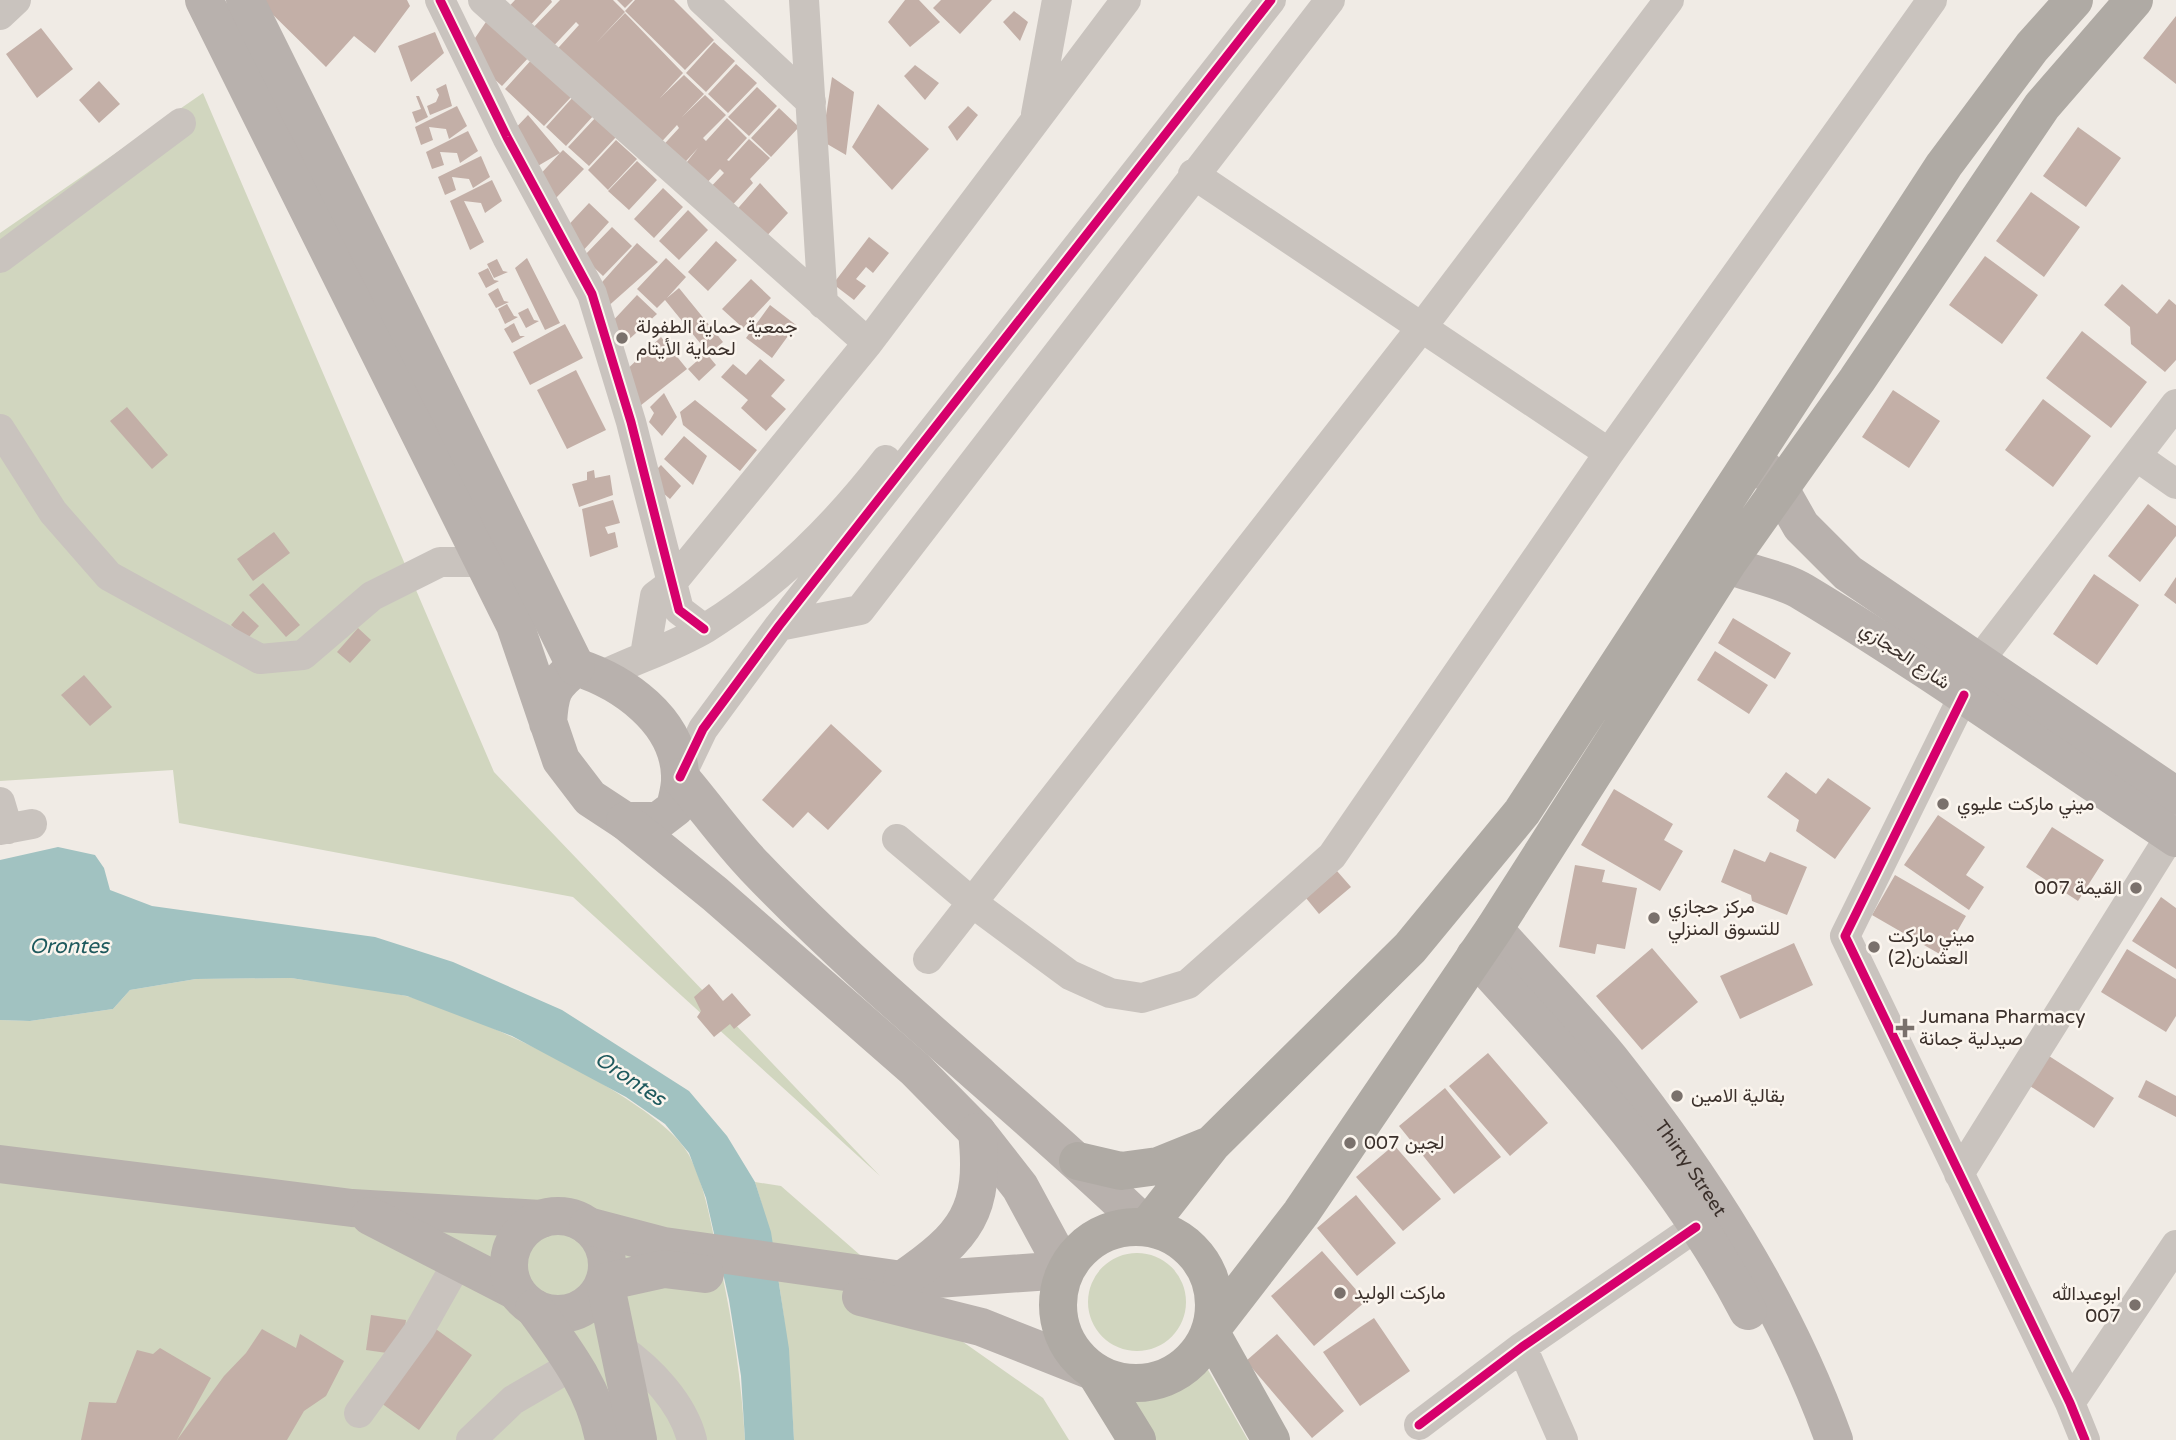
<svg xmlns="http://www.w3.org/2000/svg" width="2176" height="1440" font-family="'Varela Round',Vazirmatn,sans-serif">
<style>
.green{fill:#d1d6bf}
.water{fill:#a1c2c1}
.building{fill:#c3afa7}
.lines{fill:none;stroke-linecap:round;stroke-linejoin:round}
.minor{stroke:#c9c3be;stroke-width:30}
.major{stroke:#b8b1ad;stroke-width:38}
.highway{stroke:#afaaa4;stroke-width:38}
.cycleway-casing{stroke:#fbf5ee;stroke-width:13}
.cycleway{stroke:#d6006c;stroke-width:9}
.poi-dot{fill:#7a716c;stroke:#fbf5ee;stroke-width:2.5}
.labels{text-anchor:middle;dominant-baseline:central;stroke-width:5;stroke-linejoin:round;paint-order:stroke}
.poi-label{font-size:19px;fill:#3b302b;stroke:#fbf5ee;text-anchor:start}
.street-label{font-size:19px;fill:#3b302b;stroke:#fbf5ee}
.water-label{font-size:21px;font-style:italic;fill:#1f5a5e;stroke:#fbf5ee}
</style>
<rect width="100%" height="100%" fill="#f0ebe5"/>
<path class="green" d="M203,93L494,772L880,1176L573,897L179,823L173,770L0,781V233Z
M291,978C329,984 369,987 406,996C468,1011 661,1100 689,1155C704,1183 709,1215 716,1246C731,1311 741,1374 745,1440H0V1020L30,1021L113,1009L130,990L196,979Z
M755,1182L781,1186L946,1330L1043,1398L1069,1440H794C789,1352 782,1266 755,1182Z
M1088 1302a49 49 0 1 1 98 0a49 49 0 1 1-98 0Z
M1203,1361L1248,1440H1155L1123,1388C1155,1386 1178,1383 1203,1361Z"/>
<path class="water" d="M58,847L95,855L104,868L110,890L152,906L375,937L453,962L562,1010L689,1091L727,1136L755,1182L771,1232L789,1349L794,1440H745L741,1376L729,1300L706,1198L689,1153L665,1124L626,1097L512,1036L407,996L291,978L196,979L130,990L113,1009L30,1021L0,1020V860Z"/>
<path class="building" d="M258,0H407L410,6L375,53L354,36L326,67Z
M515,0H551L552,2L524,32L503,13Z
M560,0H613L625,12L596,43L625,13L683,73L660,98L684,75L704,94L682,117L705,95L726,115L703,138L706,141L727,118L747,138L727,160L729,161L749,139L770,158L750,179L753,183L725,213L704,194L724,173L720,169L699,191L679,172L698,148L677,171L657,152L679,128L677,125L655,149L550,57L579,25L576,22L547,53L527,34Z
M617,0H633L625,8Z
M635,0H674L714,40L685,70L625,11Z
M905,0H919L940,22L910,47L888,22Z
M941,0H992L960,34L933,8Z
M1014,11L1028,22L1020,41L1003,22Z
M490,16L531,55L502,86L481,67L473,41Z
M2176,16V84L2143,58Z
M41,28L73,69L37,98L6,54Z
M435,32L444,53L411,82L398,46Z
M714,42L735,61L706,92L686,73Z
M533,58L573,95L544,126L505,89Z
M736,64L757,83L728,113L708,94Z
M915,65L939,83L925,100L904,76Z
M832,77L854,92L846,155L822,141Z
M99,81L120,104L99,123L79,100Z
M446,84L452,106L430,115L427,106L436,102L439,95L436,89Z
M757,87L777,106L749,136L728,117Z
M416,96H419L428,117L416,123L412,112L421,109Z
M574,96L594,115L566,146L546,127Z
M878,104L929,149L892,190L852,147Z
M457,106L467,126L449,139L446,129L429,127L433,140L421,145L415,127Z
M968,106L978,115L957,141L948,127Z
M779,108L799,127L771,157L751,138Z
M528,115L560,153L563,150L584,169L555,199L535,180L560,153L531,170L510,134Z
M597,116L617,136L589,166L568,147Z
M2078,127L2121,158L2086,207L2043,176Z
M468,131L478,151L460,163L457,153L440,152L444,165L432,169L426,152Z
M616,140L637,159L608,190L588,170Z
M481,156L490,177L473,188L469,179L452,177L456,190L445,195L438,177Z
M637,161L657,180L629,210L608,191Z
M492,180L502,201L485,213L481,203L464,201L484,242L470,250L450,201Z
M760,183L788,213L762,241L733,214Z
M663,188L683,207L654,238L634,219Z
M2031,192L2080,227L2044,277L1996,241Z
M589,203L609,222L581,253L560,234Z
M688,210L708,230L679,260L659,241Z
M612,227L632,246L603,276L583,257Z
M869,237L889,253L873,273L866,267L856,279L866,286L854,300L833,284Z
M716,241L737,260L708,291L688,272Z
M637,243L658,262L605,309L595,290Z
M1985,256L2038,295L2002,344L1949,305Z
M527,258L560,323L545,330L515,268Z
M666,258L686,277L667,298L679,288L723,342L709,354L665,300L657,308L637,289Z
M497,259L503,271L508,272L494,278L487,264Z
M488,268L494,280L499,281L486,288L478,273Z
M751,279L771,298L743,328L722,309Z
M2122,284L2157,314L2169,299L2176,305V360L2165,372L2131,344L2130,327L2104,305Z
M498,288L504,301L509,302L496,308L488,294Z
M637,295L657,314L615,352L608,326Z
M507,304L514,316L518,317L505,324L498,309Z
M770,305L796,325L772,358L746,338Z
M528,308L534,320L539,321L526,328L518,313Z
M514,323L520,336H525L512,343L504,329Z
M565,324L583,358L530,385L513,352Z
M2082,331L2147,382L2111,428L2046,378Z
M661,337L687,369L631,413L620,376Z
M706,353L716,365L699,381L688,369Z
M760,359L785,380L771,396L786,409L766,431L741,408L748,400L721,377L733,364L746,375Z
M576,370L606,430L567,449L537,390Z
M1893,390L1940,421L1909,468L1862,437Z
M664,393L677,417L662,436L649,422L654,413L650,407Z
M2043,399L2091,436L2053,487L2005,450Z
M695,400L757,450L740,471L683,425L680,412Z
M127,407L168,455L152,469L110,421Z
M684,436L707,456L693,485L664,459Z
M661,465L681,486L670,499L647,479Z
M594,470L595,478L610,475L613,495L579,507L572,484L587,480V472Z
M613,500L620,523L605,527L608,534L615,532L618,547L590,557L582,509Z
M2148,504L2176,526V536L2140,582L2108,556Z
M274,532L290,553L253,581L237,559Z
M2094,574L2139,605L2097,665L2053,634Z
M2176,577V604L2164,595Z
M263,583L300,625L286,637L249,595Z
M243,611L259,626L247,639L231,625Z
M1733,618L1791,653L1775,679L1718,643Z
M358,628L371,640L350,663L337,652Z
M1715,651L1768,685L1749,714L1697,680Z
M84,675L112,707L90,726L61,695Z
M831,724L882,771L828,830L808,812L793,828L762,800Z
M1786,772L1816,794L1828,778L1871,808L1835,859L1796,831L1799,820L1767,797Z
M1614,789L1673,824L1664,840L1683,851L1660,891L1581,845Z
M1938,815L1985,847L1966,875L1984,887L1969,910L1904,865Z
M2052,827L2104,860L2078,901L2026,867Z
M1734,849L1765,862L1770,852L1807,867L1787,915L1752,901L1751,895L1721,882Z
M1575,865L1605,870L1602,882L1637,888L1625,949L1597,944L1595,954L1559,947Z
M1337,871L1351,887L1319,914L1306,898Z
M1895,875L1966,916L1943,956L1872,915Z
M2161,897L2176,908V969L2132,941Z
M1794,943L1813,985L1740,1019L1720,976Z
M1652,948L1698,1002L1642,1050L1596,996Z
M2127,949L2176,979V1016L2166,1032L2101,992Z
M709,984L723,1001L732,993L751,1015L734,1029L730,1024L714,1037L697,1017L701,1011L694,997Z
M1488,1053L1548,1123L1510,1156L1449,1086Z
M2049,1056L2114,1098L2094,1128L2030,1086Z
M2146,1080L2176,1096V1117L2138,1097Z
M1445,1088L1501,1157L1454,1194L1399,1126Z
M1394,1145L1441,1199L1403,1231L1356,1177Z
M1356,1195L1396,1243L1357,1276L1317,1228Z
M1322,1251L1366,1301L1314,1346L1271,1296Z
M371,1315L406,1320L401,1355L366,1350Z
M1374,1318L1410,1371L1360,1406L1323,1352Z
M433,1327L472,1355L419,1430L381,1403Z
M262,1329L296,1348L300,1334L344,1361L326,1396L304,1411L287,1440H177L224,1376L246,1353Z
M1277,1334L1344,1411L1312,1438L1246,1361Z
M160,1348L211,1378L177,1440H81L89,1402L116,1403L137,1350L153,1354Z"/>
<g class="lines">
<path class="minor" d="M440,0L507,137L592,294L631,422L679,610L704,629
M483,0L868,343
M702,0L811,102
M804,0L823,304
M0,15L16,0
M1036,114L1057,0
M1193,174L1609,453L1932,0
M0,258L181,123
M0,429L53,512L109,576L260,659L303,655L372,596L440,562H484
M2136,456L2176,484
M779,626L860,610L1330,0
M645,655L655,596L671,584L868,343L1126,0
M1978,662L2176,404
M603,675C636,659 674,647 706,628C777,584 835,526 886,460
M1964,695L1845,936L2070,1403L2085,1440
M680,777L703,729L779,626L1271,0
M0,802L8,829
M0,830L32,824
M897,839L974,904L1070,975L1110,993L1142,998L1188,984L1332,856L1609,453
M928,959L1422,327L1669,0
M1959,1174L2171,835
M1522,1347L1563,1440
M620,1348C650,1369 683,1403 692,1440
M2070,1403L2176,1245
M359,1413L420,1329L459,1260
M1419,1425L1522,1347L1696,1227
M471,1440L513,1400L573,1365"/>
<g class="major">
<path d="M204,0L515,625L561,760L590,798L625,821H658L675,808C677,798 681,786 680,775C678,720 623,682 576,667C552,686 550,692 548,723"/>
<path d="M245,0L576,667"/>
<path d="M1761,466L1775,480L1801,526L1848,573L2176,796"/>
<path d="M1702,548C1724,572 1774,574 1803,592C1931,669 2051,756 2176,838"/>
<path d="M680,777C705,806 728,839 755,867C877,995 1020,1104 1147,1227"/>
<path id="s1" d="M1494,929C1533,973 1574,1015 1611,1060C1702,1175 1784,1301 1834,1440"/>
<path d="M1475,956C1575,1066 1679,1178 1748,1311"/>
<path d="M0,1164L352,1208L541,1219"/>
<path d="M370,1216L516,1291"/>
<circle cx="558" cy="1265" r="49"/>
<path d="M588,1226L664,1246L909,1281L1065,1270L1020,1187L977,1132L915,1069L715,894L625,821"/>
<path d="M902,1280C966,1236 986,1211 977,1132"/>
<path d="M861,1297L981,1327L1095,1372"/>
<path d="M534,1308C564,1349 595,1389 604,1440"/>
<path d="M638,1440L605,1282L664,1269L705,1274"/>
</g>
<path class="highway" d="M1078,1161L1121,1171L1158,1166L1210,1145
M1058 1305a78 78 0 1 1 156 0a78 78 0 1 1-156 0Z
M1147,1227L1212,1144L1410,948L1522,812L1944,165L2032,47L2074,0
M1095,1372L1137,1440
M1271,1440L1210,1331L1301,1213L1494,929L1728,562L1857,380L2042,106L2134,0"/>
<defs>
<path id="cycleway" d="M440,0L507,137L592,294L631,422L679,610L704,629
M1964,695L1845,936L2070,1403L2085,1440
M680,777L703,729L779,626L1271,0
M1419,1425L1522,1347L1696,1227"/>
</defs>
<use href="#cycleway" class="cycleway-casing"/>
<use href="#cycleway" class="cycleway"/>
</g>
<g class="poi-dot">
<circle cx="622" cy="338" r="7"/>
<circle cx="1943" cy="804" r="7"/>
<circle cx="2136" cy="888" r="7"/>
<circle cx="1654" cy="918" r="7"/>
<circle cx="1874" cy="947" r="7"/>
<path d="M1901.5 1017.5h7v7h7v7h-7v7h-7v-7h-7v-7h7z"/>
<circle cx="1677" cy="1096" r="7"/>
<circle cx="1350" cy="1143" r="7"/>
<circle cx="1340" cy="1293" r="7"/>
<circle cx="2135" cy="1305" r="7"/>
</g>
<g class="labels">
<g class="poi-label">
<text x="636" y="327">جمعية حماية الطفولة<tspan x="636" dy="22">لحماية الأيتام</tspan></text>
<text x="1957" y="804">ميني ماركت عليوي</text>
<text x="2122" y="888" text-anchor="end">القيمة 007</text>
<text x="1668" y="907">مركز حجازي<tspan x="1668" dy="22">للتسوق المنزلي</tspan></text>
<text x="1888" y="936">ميني ماركت<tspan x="1888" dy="22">العثمان(2)</tspan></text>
<text x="1919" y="1017">Jumana Pharmacy<tspan x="1919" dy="22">صيدلية جمانة</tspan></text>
<text x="1691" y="1096">بقالية الامين</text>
<text x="1364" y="1143">لجين 007</text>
<text x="1354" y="1293">ماركت الوليد</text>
<text x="2121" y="1294" text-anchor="end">ابوعبدالله<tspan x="2121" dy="22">007</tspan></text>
</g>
<g class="street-label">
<text transform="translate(1905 656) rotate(34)">شارع الحجازي</text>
<text stroke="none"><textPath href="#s1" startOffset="310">Thirty Street</textPath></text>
</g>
<g class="water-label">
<text x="69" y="946">Orontes</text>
<text transform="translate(630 1079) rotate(34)">Orontes</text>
</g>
</g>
</svg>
